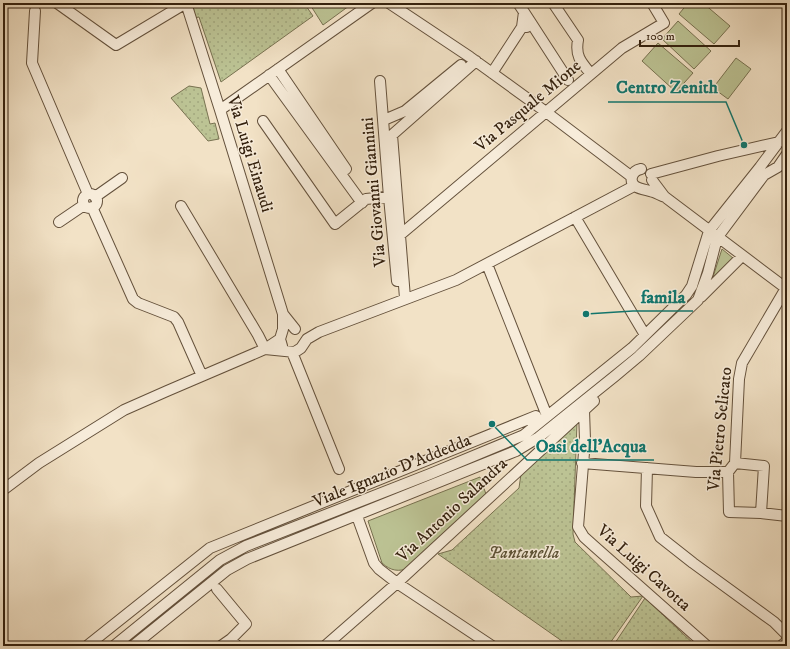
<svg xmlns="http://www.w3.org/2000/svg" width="790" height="649" font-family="'IM FELL DW Pica',serif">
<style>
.green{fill:#bcc394;stroke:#787251}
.park{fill:url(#park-dots);stroke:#787251}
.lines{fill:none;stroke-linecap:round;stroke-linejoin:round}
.minor-casing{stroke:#64513c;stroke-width:12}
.minor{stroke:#f7ecda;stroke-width:10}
.labels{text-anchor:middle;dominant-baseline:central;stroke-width:3;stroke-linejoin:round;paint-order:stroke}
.street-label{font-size:17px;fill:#34210e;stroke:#f7ecda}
.park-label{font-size:17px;font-style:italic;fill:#5d5236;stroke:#f7ecda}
.leader{fill:none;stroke:#0f766e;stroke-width:1.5}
.callout-dot{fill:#0f766e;stroke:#f7ecda;stroke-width:1.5}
.callout-label{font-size:18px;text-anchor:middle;font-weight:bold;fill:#0f766e;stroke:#f7ecda;stroke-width:3;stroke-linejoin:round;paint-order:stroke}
</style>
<defs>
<pattern id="park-dots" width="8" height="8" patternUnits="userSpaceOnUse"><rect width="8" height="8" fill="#bcc394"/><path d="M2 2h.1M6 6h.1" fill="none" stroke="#a2a77e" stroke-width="1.8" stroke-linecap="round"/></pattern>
</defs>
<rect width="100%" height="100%" fill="#f2e2c6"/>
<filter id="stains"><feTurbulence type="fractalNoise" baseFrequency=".005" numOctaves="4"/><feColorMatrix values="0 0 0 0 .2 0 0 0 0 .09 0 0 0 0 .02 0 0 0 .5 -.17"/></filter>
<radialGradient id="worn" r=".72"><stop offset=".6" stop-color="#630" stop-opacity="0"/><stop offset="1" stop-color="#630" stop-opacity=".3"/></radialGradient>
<path class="green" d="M309,3H353L323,25Z
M688,3H703L730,26L714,44L679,14Z
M678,21L711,51L694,69L662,39Z
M658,43L693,73L676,92L642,61Z
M736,58L751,69L728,99L713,88Z
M722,249L733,258L712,280Z
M480,477L487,497L410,568C398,572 391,571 382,563L368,521Z"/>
<path class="park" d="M190,3H304L313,16L221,82L199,17L194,18Z
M189,86L201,88L210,124L215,123L219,139L208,141L171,98Z
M577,422L573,534L575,542L631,597L643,596L608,646H569L438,554L452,550L519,488L521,474Z
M645,598L696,646H613Z"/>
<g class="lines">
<defs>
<path id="minor" d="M57,3L116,45L186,3
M186,3L220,110L283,314L295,329
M389,3L470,57L546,112L632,177
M518,3L524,12
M553,3L578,40C575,56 581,62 591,74
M35,11L32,63L88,194
M522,27L524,12L568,80
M278,69L346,169
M492,73L522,27H527
M269,75L362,203
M380,81L389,197L397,281
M220,110L372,3
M384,120L405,111L461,65
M263,121L335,224L366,199L395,196
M641,169C636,170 633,172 632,177C629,189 645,189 653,192C657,193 661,196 665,197L787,289
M651,174L718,156L779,142
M652,180L664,196
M83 201a7 7 0 1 1 14 0a7 7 0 1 1-14 0Z
M95,197L122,178
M181,206L258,335L265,349
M92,207L133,299L138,303L174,317L178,322L202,376
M575,217L645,335
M59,222L84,205
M400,235L622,48L664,23L652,3
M487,264L547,416
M701,297L742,256
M405,298L392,135L476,61
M282,346L280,339L283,329V314
M265,349L295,352L301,348L307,339L319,332L456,280L634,186
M292,352L339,469
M584,410L585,440L578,527L584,537L594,546L707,646
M582,463L696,472H728
M735,463L764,466L761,513L729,512L728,472L735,463L739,379L742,363L786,288
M647,468L646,506L660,537L693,563L774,622L787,635
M3,490L39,463L124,410L167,391L265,349L280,339
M761,513L787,516
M357,516L374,563L379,569L397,583L492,646
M217,589L246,624L231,639
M87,646L210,548L536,416
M114,646L220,560L246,546L430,474L524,435L632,348L686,295L692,286L709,231L760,167L787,131
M133,646L227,570L247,559L516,451L539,437L615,376L639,356L698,300L708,273L717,238L764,175L778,167L787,154
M221,646L231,639L237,646
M325,646L397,583L594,401
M781,646L787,641"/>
</defs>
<use href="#minor" class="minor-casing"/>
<use href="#minor" class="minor"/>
</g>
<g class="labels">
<g class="street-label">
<text transform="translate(528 106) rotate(-40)">Via Pasquale Mione</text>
<text transform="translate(250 154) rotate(73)">Via Luigi Einaudi</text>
<text transform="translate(374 192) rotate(-95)">Via Giovanni Giannini</text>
<text transform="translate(720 429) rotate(-84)">Via Pietro Selicato</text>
<text transform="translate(392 471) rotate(-22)">Viale Ignazio D'Addedda</text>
<text transform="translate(452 510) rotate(-43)">Via Antonio Salandra</text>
<text transform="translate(644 568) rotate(42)">Via Luigi Cavotta</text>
</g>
<g class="park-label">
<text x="524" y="553">Pantanella</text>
</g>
</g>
<path class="leader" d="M744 145L726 102H608M586 314L633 311H693M492 424L527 460H654"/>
<g class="callout-dot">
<circle cx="744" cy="145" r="4"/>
<circle cx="586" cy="314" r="4"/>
<circle cx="492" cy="424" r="4"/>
</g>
<g class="callout-label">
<text x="667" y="93">Centro Zenith</text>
<text x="663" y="303">famila</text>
<text x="591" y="452">Oasi dell'Acqua</text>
</g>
<rect width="790" height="649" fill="none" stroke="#f2e2c6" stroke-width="16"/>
<rect x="4" y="4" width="782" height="641" fill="none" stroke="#34210e" stroke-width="2"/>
<rect x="8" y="8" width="774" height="633" fill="none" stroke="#34210e"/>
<path d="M640 40v6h99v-6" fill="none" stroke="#34210e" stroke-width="2"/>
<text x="646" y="40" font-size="12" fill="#34210e" stroke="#f7ecda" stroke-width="3" paint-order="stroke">100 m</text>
<rect width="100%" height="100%" filter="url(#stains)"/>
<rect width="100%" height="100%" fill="url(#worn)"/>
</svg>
